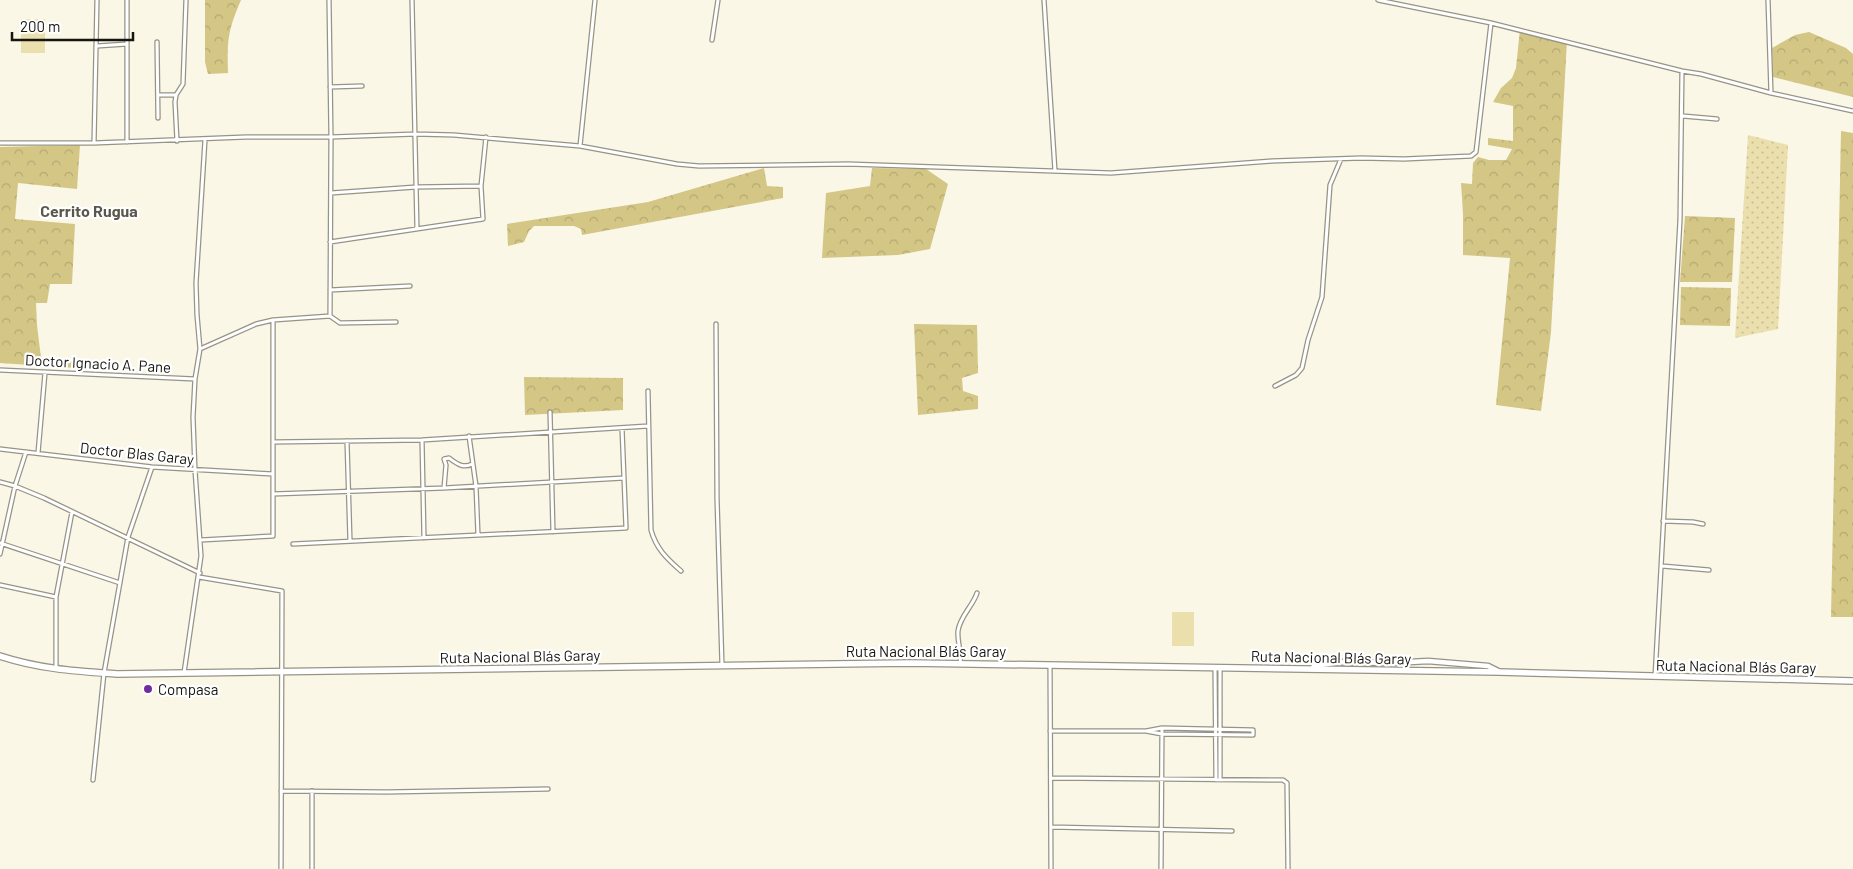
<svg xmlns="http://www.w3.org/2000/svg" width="1853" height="869" font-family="Barlow,sans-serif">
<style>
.grass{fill:url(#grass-dots)}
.forest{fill:url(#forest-crowns)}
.pitch{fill:#ebe0ad}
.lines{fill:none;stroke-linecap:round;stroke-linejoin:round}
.minor-casing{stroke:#979486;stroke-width:5.5}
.tertiary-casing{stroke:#979486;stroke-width:7}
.trunk-casing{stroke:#979486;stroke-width:8}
.minor{stroke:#fff;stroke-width:3}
.tertiary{stroke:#fff;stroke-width:4.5}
.trunk{stroke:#fff;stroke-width:5.5}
.poi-dot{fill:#712ca0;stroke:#fff;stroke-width:2}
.labels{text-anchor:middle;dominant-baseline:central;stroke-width:4.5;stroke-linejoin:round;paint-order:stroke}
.street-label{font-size:15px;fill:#161510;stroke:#fff}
.poi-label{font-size:15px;fill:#161510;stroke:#fff;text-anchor:start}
.neighbourhood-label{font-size:16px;font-weight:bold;fill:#5a584b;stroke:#fff}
</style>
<defs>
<pattern id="grass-dots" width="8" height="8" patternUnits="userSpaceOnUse" patternTransform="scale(1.25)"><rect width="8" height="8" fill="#ebe0ad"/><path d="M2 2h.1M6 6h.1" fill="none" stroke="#c9bf94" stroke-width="1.8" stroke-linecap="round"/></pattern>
<pattern id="forest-crowns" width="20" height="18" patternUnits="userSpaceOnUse" patternTransform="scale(1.25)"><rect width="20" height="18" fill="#d4c685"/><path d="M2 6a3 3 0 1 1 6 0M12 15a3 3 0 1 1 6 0" fill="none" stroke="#b5a972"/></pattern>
</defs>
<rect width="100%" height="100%" fill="#faf7e7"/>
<path class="grass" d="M1748,135L1788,145L1778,329L1735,338Z"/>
<path class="forest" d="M205,0H241C228,30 227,40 228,73L208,74L205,62Z
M1520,29L1567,40L1551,332L1541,411L1496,405L1510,258L1463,255V214L1461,183L1472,184L1473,163L1478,157L1489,160H1506L1512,149L1488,145V138L1513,141V106L1493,102L1501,88L1512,78L1516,68Z
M1809,32L1846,48L1853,54V97L1773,77L1772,48L1795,35Z
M1841,131L1853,133V617H1831Z
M80,145L77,189L18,183L15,219L75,224L72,284H50L47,303H36L37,325L41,358L76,361V368L0,363V147Z
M764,168L767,186L783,187V198L582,235L581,229L574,226H534L529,231L524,242L508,246L507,224L648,202Z
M872,168L926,169L948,184L930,249L898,255L822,258L826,193L870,186Z
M1685,216L1735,218L1732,282H1680Z
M1681,287L1731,288L1730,326L1680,325Z
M914,324L977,325L978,373L962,378L963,391L978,396V409L918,415Z
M524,377L623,378V410L525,415Z"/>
<path class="pitch" d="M21,19H45V53H21Z
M1172,612H1194V646H1172Z"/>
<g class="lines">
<defs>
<path id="minor" d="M412,0L417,229
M1044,0L1055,171
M1378,0L1491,23L1682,71L1701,74L1771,93L1853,111
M1768,0L1771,93
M712,40L718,0
M157,42L158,118
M97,46L127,44
M330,87L362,86
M158,95H176
M1683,116L1717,119
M177,141L175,102L176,95L183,84L186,0
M127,142V0
M0,143H94L246,137H331L416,134L454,135L580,146L677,164L699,166L848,164L1111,173L1272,161L1361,158L1404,159L1471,156L1476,152L1491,23
M94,143L97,0
M580,146L595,0
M331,193L416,187L481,186
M330,242L483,219L481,186L486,137
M330,290L410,286
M330,316L340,323L396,322
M716,324L717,498L722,665
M200,349L256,324L273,320L330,316L331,137L329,0
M0,370L195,379
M1275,386L1296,375L1302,368L1308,340L1322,297L1330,185L1341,159
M648,391L651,530C656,548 666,558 681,571
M550,412L553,532
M469,436L476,486L478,535
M422,440L424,538
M347,441L350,541
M274,442L422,440L648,426
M0,449L152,467L273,474
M38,453L45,373
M0,482L15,486L44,498L200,573
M444,488L446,465L444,459L449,458C456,463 463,469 472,464
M273,494L444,488L624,478
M1663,521L1693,522L1703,524
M201,540L273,536V320
M0,543L120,583
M293,544L626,528L622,428
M0,554L15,486L26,452
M1662,566L1709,570
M199,577L282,591L281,869
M0,585L56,597
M960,663C962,653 957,642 958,631C960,616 973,606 977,593
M1050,665L1051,869
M1215,668L1216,780
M1220,668V780
M56,669V597L72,512
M184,673L201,556L195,470L193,417L195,379L200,349L197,315L196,283L205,140
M1655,677L1680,220L1682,71
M1050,731H1146L1162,734L1253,735V730L1162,728L1146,731
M1051,778L1283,780L1287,783L1288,869
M93,780L104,673L128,537L152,467
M281,791L387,792L548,789
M312,791V869
M1051,827L1232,831
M1161,869L1162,728"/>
<path id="tertiary" d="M1312,669L1314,666L1340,662L1392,663L1428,661L1488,666L1498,671"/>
<path id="trunk" d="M0,656C40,669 75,671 117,674L910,663L1499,672L1853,681"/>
</defs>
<use href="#minor" class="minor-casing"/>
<use href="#tertiary" class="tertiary-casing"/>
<use href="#trunk" class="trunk-casing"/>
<use href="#minor" class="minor"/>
<use href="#tertiary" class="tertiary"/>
<use href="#trunk" class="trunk"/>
</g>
<circle class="poi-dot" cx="148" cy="689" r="5"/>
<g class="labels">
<g class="street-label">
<text transform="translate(98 363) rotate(3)">Doctor Ignacio A. Pane</text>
<text transform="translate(137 453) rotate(6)">Doctor Blas Garay</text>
<text x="926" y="651">Ruta Nacional Blás Garay</text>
<text transform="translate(520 656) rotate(-1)">Ruta Nacional Blás Garay</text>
<text transform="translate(1331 657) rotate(1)">Ruta Nacional Blás Garay</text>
<text transform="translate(1736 666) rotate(1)">Ruta Nacional Blás Garay</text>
</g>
<g class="poi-label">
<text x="158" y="689">Compasa</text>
</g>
<g class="neighbourhood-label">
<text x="89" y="210">Cerrito Rugua</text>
</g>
</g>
<path d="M12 32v8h121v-8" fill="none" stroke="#161510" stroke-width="2.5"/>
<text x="20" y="32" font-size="15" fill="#161510" stroke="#ffffff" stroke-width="4" paint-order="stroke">200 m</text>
</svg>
